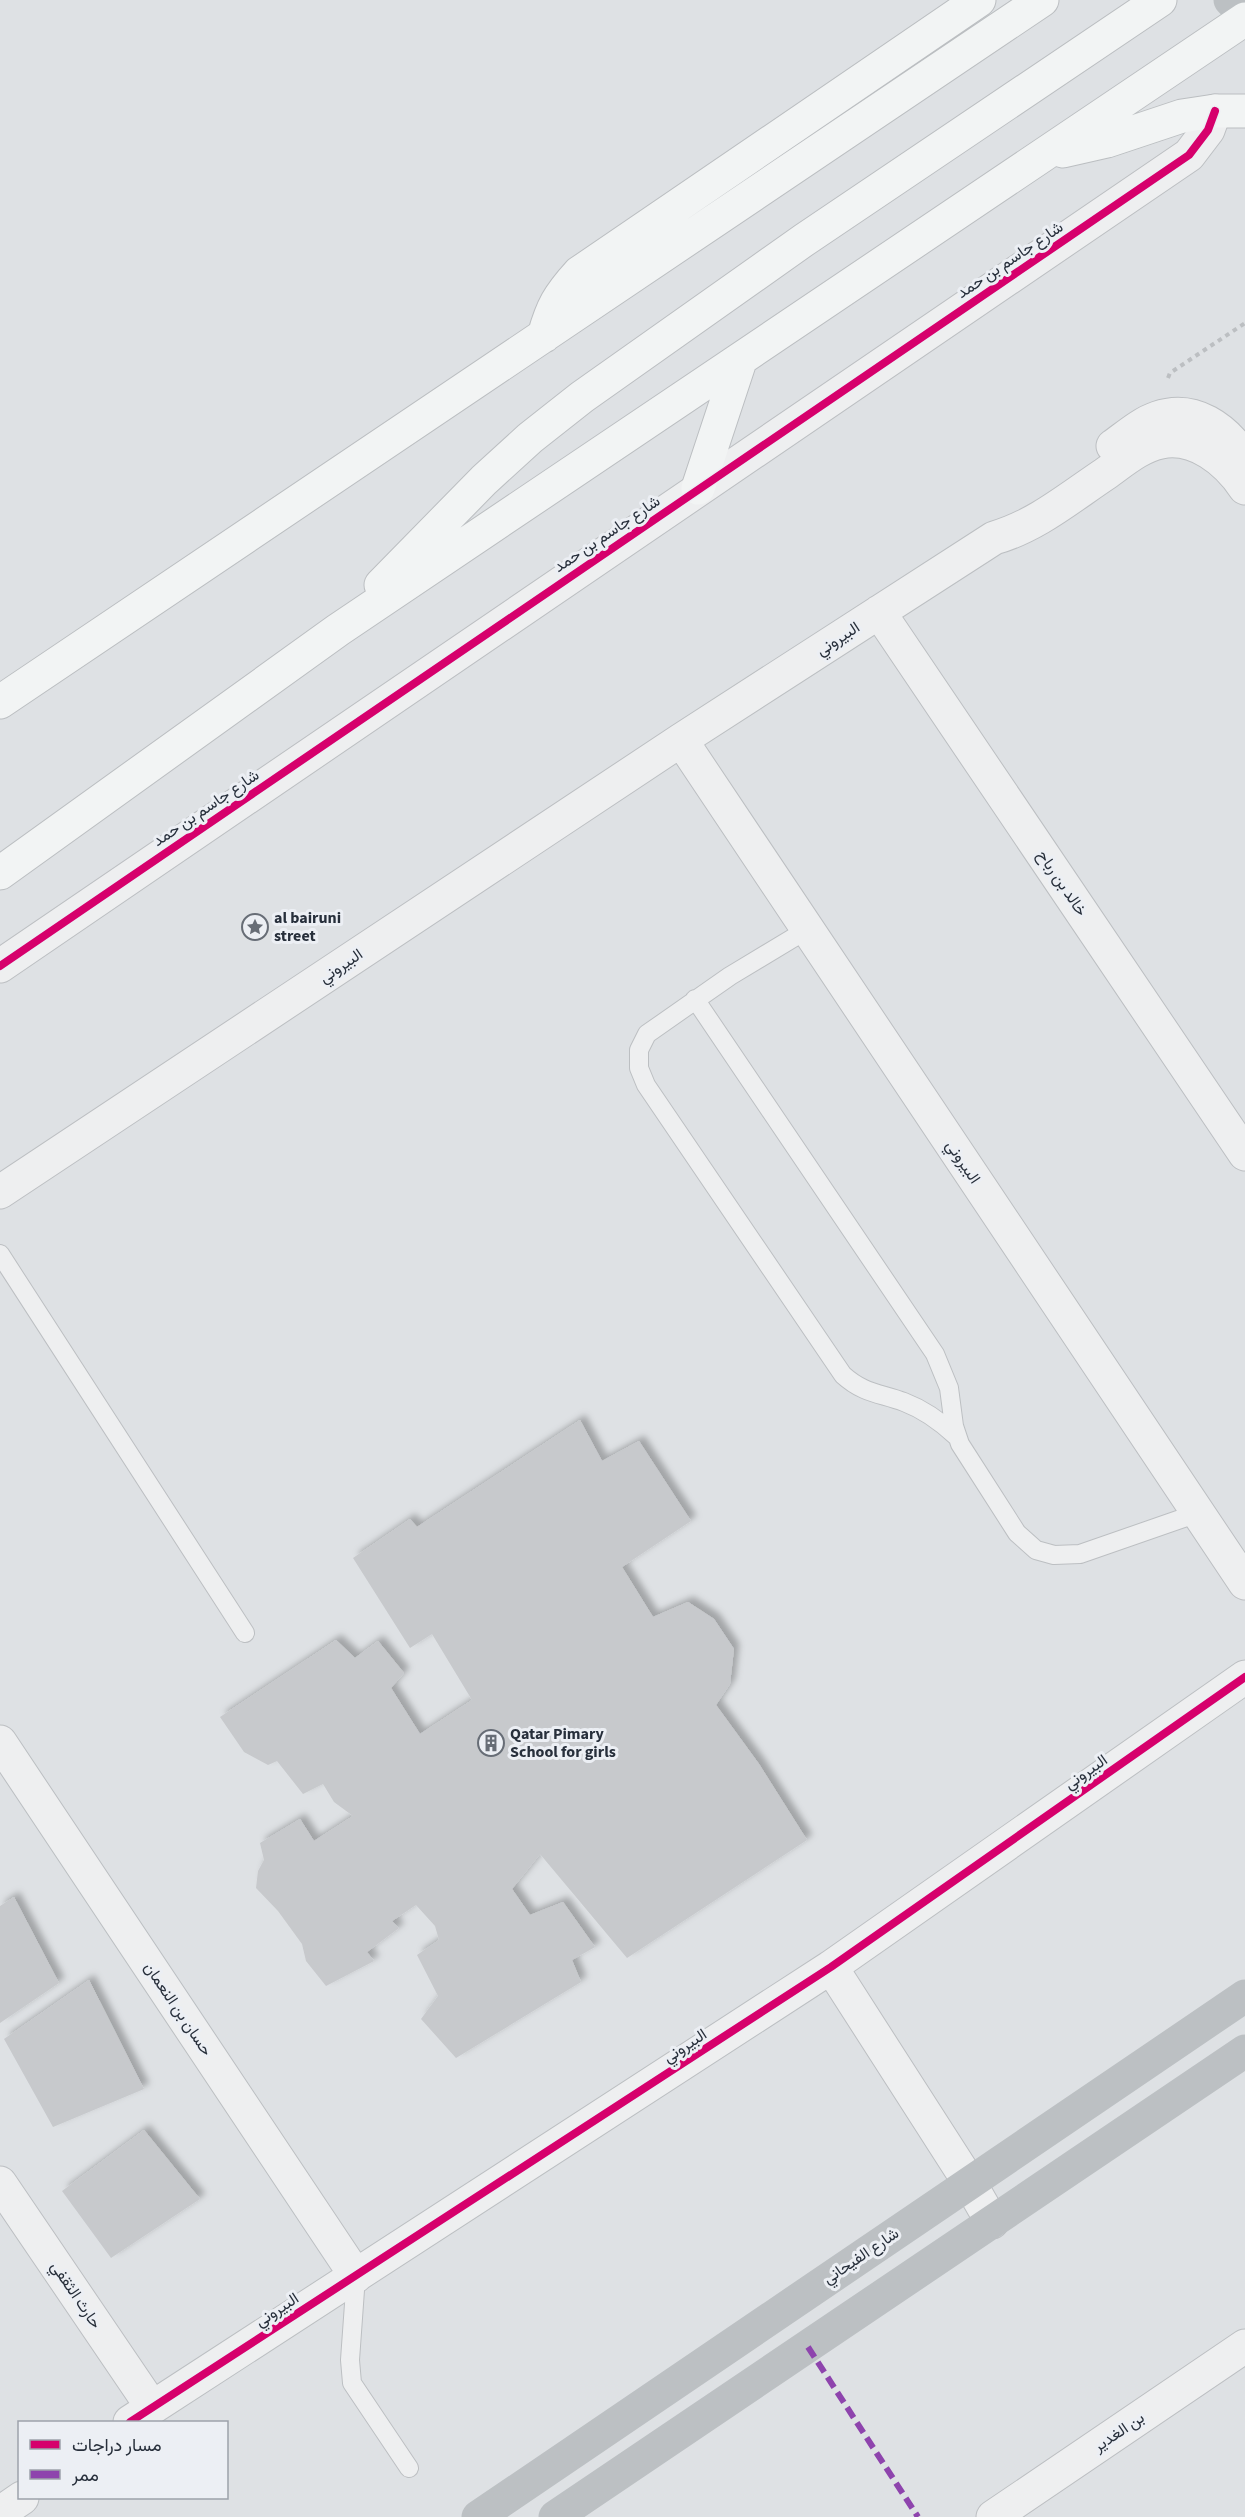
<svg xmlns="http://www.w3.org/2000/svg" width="1245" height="2517" font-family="'Source Sans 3',Vazirmatn,sans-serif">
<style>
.building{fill:#c7c9cc;filter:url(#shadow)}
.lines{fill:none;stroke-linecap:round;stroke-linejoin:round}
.lane-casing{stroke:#bcbfc2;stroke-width:20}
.street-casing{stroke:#bcbfc2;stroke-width:35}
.primary-casing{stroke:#bbbec1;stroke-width:35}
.path{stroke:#bcbfc2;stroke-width:4;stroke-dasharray:4.5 4.5;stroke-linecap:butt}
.lane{stroke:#eeeff0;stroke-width:18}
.street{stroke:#eeeff0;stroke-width:33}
.secondary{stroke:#bcc0c3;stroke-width:33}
.primary{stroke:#f2f4f4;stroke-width:33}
.quiet{stroke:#8e44ad;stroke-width:6;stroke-dasharray:12 6;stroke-linecap:butt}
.cycleway-casing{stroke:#eceff4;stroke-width:11}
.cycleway{stroke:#d6006c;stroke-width:8}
.labels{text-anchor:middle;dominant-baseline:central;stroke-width:6;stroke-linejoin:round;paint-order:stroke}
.street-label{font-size:16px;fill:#272f3b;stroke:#eceff4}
.poi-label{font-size:16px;font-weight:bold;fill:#272f3b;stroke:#eceff4;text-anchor:start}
</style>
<defs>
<filter id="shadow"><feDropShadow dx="5.5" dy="-5.5" stdDeviation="3" flood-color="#0004"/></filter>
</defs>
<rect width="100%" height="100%" fill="#dee1e4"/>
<path class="building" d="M580,1420L602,1461L639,1441L691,1521L622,1567L653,1617L688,1602L714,1619L734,1649L730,1684L716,1705L759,1764L807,1840L627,1958L540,1854L512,1889L530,1915L563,1902L595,1947L572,1960L581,1982L456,2058L421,2019L438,1996L417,1955L439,1940L435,1926L416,1905L392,1921L399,1928L367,1952L374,1961L326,1986L306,1961L302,1944L278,1911L256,1888L258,1871L264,1860L260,1843L300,1819L314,1841L353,1816L334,1802L323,1784L303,1794L277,1761L268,1765L244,1752L220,1717L336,1640L355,1658L378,1641L404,1673L391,1688L420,1734L472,1700L432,1634L410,1648L353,1558L410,1519L417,1527Z
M14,1897L59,1983L0,2023V1906Z
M89,1980L144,2089L53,2127L4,2039Z
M144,2130L200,2199L111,2258L62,2191Z"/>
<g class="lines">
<defs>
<path id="lane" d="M808,929L730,976L647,1034L639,1050V1068L646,1085L843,1375C864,1394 880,1393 904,1402C925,1410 940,1421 956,1436
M695,999L935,1354L949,1388L954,1426L960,1444L1017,1533L1036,1550L1054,1555L1080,1554L1198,1513
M0,1254L245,1633
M356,2276L350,2360L352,2383L409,2468"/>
<path id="street" d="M1113,446C1127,436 1142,423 1157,418C1195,405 1225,429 1245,458
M879,612L1245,1154
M681,740L1245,1583
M0,966L1189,155L1208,130L1215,111
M0,1192L681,740L994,538C1036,526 1069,498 1105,474C1122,462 1140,446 1161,442C1195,435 1227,461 1245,488
M0,1742L356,2276
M831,1967L969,2182L992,2222
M0,2183L152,2407
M130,2422L831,1967L1245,1677
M0,2513L22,2498
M993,2517L1245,2346"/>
<path id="primary" d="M1063,151L1107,141L1182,116L1215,111H1245
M544,336C552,307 559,295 579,273L979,0
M698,488L740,361
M381,585L484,480L530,438L582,397L804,240L1160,0
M0,702L1042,0
M0,873L338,630L1245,19"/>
</defs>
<use href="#lane" class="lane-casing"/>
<use href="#street" class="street-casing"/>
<use href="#primary" class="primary-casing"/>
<path class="path" d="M1168,378L1170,373L1245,323"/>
<use href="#lane" class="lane"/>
<use href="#street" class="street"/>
<path class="secondary" d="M1230,0L1245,16
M478,2517L1245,1996
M555,2517L1245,2051"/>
<use href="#primary" class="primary"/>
<path class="quiet" d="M808,2347L918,2517"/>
<defs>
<path id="cycleway" d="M0,966L1189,155L1208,130L1215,111
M130,2422L831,1967L1245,1677"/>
</defs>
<use href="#cycleway" class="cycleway-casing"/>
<use href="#cycleway" class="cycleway"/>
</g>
<defs>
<symbol id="sight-ring" viewBox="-11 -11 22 22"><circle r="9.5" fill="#eceff4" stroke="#676d76" stroke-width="1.5"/><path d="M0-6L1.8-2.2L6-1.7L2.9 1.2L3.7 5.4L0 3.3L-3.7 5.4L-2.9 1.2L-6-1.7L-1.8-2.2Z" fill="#676d76"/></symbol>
<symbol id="building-ring" viewBox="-11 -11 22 22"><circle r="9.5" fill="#eceff4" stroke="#676d76" stroke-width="1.5"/><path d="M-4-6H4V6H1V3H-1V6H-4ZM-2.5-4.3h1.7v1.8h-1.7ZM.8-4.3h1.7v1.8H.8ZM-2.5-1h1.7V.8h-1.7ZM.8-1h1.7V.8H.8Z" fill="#676d76"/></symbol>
</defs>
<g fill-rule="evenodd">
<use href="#sight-ring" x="240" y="912" width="30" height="30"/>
<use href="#building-ring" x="476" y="1728" width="30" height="30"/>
</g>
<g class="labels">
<g class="street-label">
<text transform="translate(1010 260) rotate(-34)">شارع جاسم بن حمد</text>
<text transform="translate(607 534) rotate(-34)">شارع جاسم بن حمد</text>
<text transform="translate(838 639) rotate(-33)">البيروني</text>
<text transform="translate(206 808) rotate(-34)">شارع جاسم بن حمد</text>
<text transform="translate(1062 883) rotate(56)">خالد بن رباح</text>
<text transform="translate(341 966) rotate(-34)">البيروني</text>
<text transform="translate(963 1162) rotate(56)">البيروني</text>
<text transform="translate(1086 1772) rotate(-35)">البيروني</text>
<text transform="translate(178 2009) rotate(56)">حسان بن النعمان</text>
<text transform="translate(685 2046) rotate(-33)">البيروني</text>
<text transform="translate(861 2256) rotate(-34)">شارع الفيحاني</text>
<text transform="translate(76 2295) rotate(56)">حارث الثقفي</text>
<text transform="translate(277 2310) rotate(-33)">البيروني</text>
<text transform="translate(1119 2432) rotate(-34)">بن الغدير</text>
</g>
<g class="poi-label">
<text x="274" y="918">al bairuni<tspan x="274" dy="18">street</tspan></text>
<text x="510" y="1734">Qatar Pimary<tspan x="510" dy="18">School for girls</tspan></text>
</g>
</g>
<rect x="18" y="2421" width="210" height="78" fill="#eceff4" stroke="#9da2aa" stroke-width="1.5"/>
<rect x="30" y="2440" width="30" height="9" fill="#d6006c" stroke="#9da2aa" stroke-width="1.5"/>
<text x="72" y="2451" font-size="18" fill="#272f3b">مسار دراجات</text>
<rect x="30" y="2470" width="30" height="9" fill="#8e44ad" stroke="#9da2aa" stroke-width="1.5"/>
<text x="72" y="2481" font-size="18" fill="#272f3b">ممر</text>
</svg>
